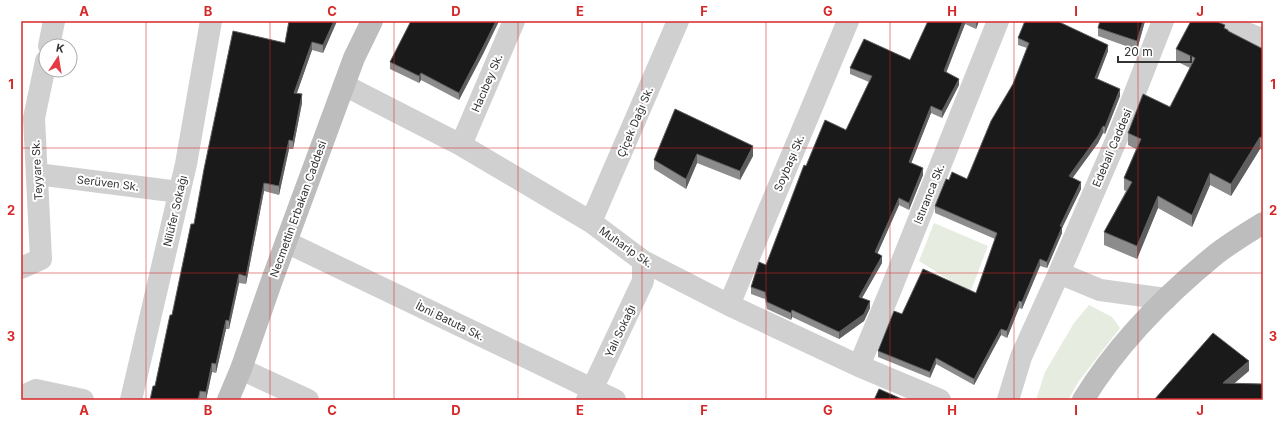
<svg xmlns="http://www.w3.org/2000/svg" width="1284" height="421" font-family="Inter,sans-serif">
<style>
.green{fill:#e6ecdf}
.lines{fill:none;stroke-linecap:round;stroke-linejoin:round}
.street{stroke:#d0d0d0;stroke-width:22}
.secondary{stroke:#bdbdbd;stroke-width:22}
.wall{fill:#8c8c8c}
.shaded-wall{fill:#5f5f5f}
.building{fill:#1a1a1a;stroke:#5f5f5f}
.grid{fill:none;stroke:#d62828;stroke-width:1;stroke-opacity:0.55}
.labels{text-anchor:middle;dominant-baseline:central;stroke-width:4;stroke-linejoin:round;paint-order:stroke}
.street-label{font-size:11px;fill:#333;stroke:#fff}
.neatline{fill:none;stroke:#d62828;stroke-width:1.5}
.grid-label{font-size:13px;text-anchor:middle;font-weight:bold;fill:#d62828}
</style>
<rect width="100%" height="100%" fill="#fff"/>
<path class="green" d="M934,223L988,246L970,293L919,261Z
M1089,305L1112,317L1120,328L1079,381L1068,400H1036L1045,372L1074,323Z"/>
<g class="lines">
<path class="street" d="M1218,21L1263,40
M49,46L54,21
M344,85L461,145L591,222L643,261L729,305L859,366L940,400
M461,145L514,21
M37,174L179,192
M591,222L678,21
M286,242L615,400
M21,268L41,259L34,118L46,61
M1059,273L1118,136L1163,21
M729,305L848,21
M859,366L891,289L998,21
M241,369L308,400
M21,397L36,390L83,400
M131,400L186,164L211,21
M587,400L643,281V261
M1008,400L1021,357L1059,273L1100,290L1166,299"/>
<path class="secondary" d="M228,400L241,369L272,280L354,58L372,21
M1083,400C1116,346 1166,295 1215,255C1230,243 1247,233 1263,223"/>
</g>
<path class="wall" d="M289,21H337L323,53L312,50L297,93L302,103L293,149H289L279,195L264,191L246,284L239,283L229,329H226L216,373L212,372L206,400L200,399L199,400H150L155,386L172,315L194,224L285,43Z
M411,21H499L483,54L459,100L421,80L419,83L390,69V62Z
M928,21H979L976,29L965,24L946,73L959,85L942,118L931,113L911,163L923,175L909,210L899,205L877,254L882,263L862,298L870,308L864,321L839,339L792,317L791,320L767,309L765,299L751,294V287L766,265L806,166L846,130L869,82L850,74V68L910,60Z
M1145,21L1137,50L1098,36V28Z
M1062,23L1108,51L1097,79L1120,96L1105,134L1103,133L1098,143L1072,178L1081,189L1062,228V233L1047,268L1040,266L1022,309L1019,308L1007,338L1001,335L974,385L936,364L930,378L878,357V351L902,314L976,293L995,239L935,213V206L949,180L967,179L1013,84L1027,48L1018,45V38Z
M1225,29L1228,32L1263,49V150L1260,149L1231,196L1210,185L1192,227L1158,208L1137,259L1104,245V232L1126,191L1124,190V178L1136,149L1128,145V133L1170,107L1190,68L1176,61V49Z
M675,109L753,156L740,180L697,163L686,189L654,169V160Z"/>
<path class="shaded-wall" d="M334,21H337L323,53V45Z
M496,21H499L483,54L459,100V93Z
M963,21H965V24L944,78V71Z
M976,21H979L976,29Z
M1143,21H1145L1137,50V41Z
M312,42V50L294,101V93Z
M1108,45V51L1095,85V78Z
M421,73V80L419,83V76Z
M959,79V85L942,118V111Z
M1120,89V96L1105,134V127Z
M302,94V103L293,149V141Z
M931,106V113L909,169V162Z
M1103,126V133L1098,143L1069,183V176Z
M1260,137V149L1231,196V184Z
M289,140V149L279,195V186Z
M753,146V156L740,180V171Z
M697,154V163L686,189V179Z
M923,168V175L909,210V203Z
M1210,173V185L1192,227V215Z
M1081,182V189L1062,228V233L1047,268V262L1060,226Z
M264,183V191L246,284V276Z
M1158,196V208L1137,259V246Z
M899,198V205L875,259V252Z
M882,256V263L859,303V297Z
M1040,259V266L1022,309V302Z
M239,274V283L229,329V321Z
M870,301V308L864,321L839,339V332Z
M1019,301V308L1007,338V331Z
M792,310V317L791,320V313Z
M226,320V329L216,373V364Z
M1001,329V335L974,385V379Z
M936,358V364L930,378V372Z
M1249,361V371L1223,393V383Z
M212,363V372L206,400V392Z
M200,391L199,400H198Z"/>
<path class="building" d="M289,21H334L323,45L312,42L294,93L302,94L293,141L289,140L279,186L264,183L246,276L239,274L229,321L226,320L216,364L212,363L206,392L200,391L198,400H150L153,386H155L170,315H172L191,224H194L204,169L233,31L285,43Z
M411,21H496L483,47L459,93L421,73L419,76L390,62Z
M928,21H963L944,71L959,79L942,111L931,106L909,162L923,168L909,203L899,198L875,252L882,256L859,297L870,301L864,314L839,332L792,310L791,313L767,302L765,292L751,287L759,262L766,265L804,165L806,166L825,120L846,130L872,76L850,68L864,39L910,60Z
M1025,21H1059V22L1108,45L1095,78L1120,89L1105,127L1103,126L1098,136L1069,176L1081,182L1060,226L1062,227L1047,262L1040,259L1022,302L1019,301L1007,331L1001,329L974,379L936,358L930,372L878,351L894,311L902,314L923,269L976,293L997,233L935,206L946,179L949,180L952,172L967,179L991,121L1013,84L1029,43L1018,38Z
M1100,21H1143L1137,41L1098,28Z
M1191,21H1215L1225,25L1224,28L1228,30V31L1263,49V138L1260,137L1231,184L1210,173L1192,215L1158,196L1137,246L1104,232L1132,182L1124,178L1141,139L1128,133L1143,94L1170,107L1195,58L1176,49Z
M675,109L753,146L740,171L697,154L686,179L654,160Z
M1213,333L1249,361L1223,383L1263,384V400H1154Z
M879,389L904,400H874Z"/>
<path class="grid" d="M146,21V400M270,21V400M394,21V400M518,21V400M642,21V400M766,21V400M890,21V400M1014,21V400M1138,21V400M21,148H1263M21,273H1263"/>
<g class="labels">
<g class="street-label">
<text transform="translate(487 83) rotate(-67)">Hacıbey Sk.</text>
<text transform="translate(635 122) rotate(-67)">Çiçek Dağı Sk.</text>
<text transform="translate(1112 148) rotate(-67)">Edebali Caddesi</text>
<text transform="translate(789 163) rotate(-67)">Soybaşı Sk.</text>
<text transform="translate(37 170) rotate(-93)">Teyyare Sk.</text>
<text transform="translate(108 183) rotate(7)">Serüven Sk.</text>
<text transform="translate(929 194) rotate(-68)">Istıranca Sk.</text>
<text transform="translate(298 209) rotate(-70)">Necmettin Erbakan Caddesi</text>
<text transform="translate(175 211) rotate(-77)">Nilüfer Sokağı</text>
<text transform="translate(626 247) rotate(35)">Muharip Sk.</text>
<text transform="translate(450 321) rotate(26)">İbni Batuta Sk.</text>
<text transform="translate(620 331) rotate(-65)">Yalı Sokağı</text>
</g>
</g>
<rect width="1284" height="421" fill="none" stroke="#ffffff" stroke-width="44"/>
<g transform="translate(58 58) rotate(12)"><circle r="19" fill="#ffffff" stroke="#adadad"/>
<path d="M0-3L7 15L0 10L-7 15Z" fill="#e63946"/>
<text y="-6" font-size="11" font-weight="bold" text-anchor="middle" fill="#333333">K</text>
</g>
<path d="M1118 56v6h73v-6" fill="none" stroke="#333333" stroke-width="2"/>
<text x="1124" y="56" font-size="12" fill="#333333" stroke="#ffffff" stroke-width="3" paint-order="stroke">20 m</text>
<rect x="22" y="22" width="1240" height="377" class="neatline"/>
<g class="grid-label">
<text x="84" y="16">A</text>
<text x="208" y="16">B</text>
<text x="332" y="16">C</text>
<text x="456" y="16">D</text>
<text x="580" y="16">E</text>
<text x="704" y="16">F</text>
<text x="828" y="16">G</text>
<text x="952" y="16">H</text>
<text x="1076" y="16">I</text>
<text x="1200" y="16">J</text>
<text x="11" y="89">1</text>
<text x="1273" y="89">1</text>
<text x="11" y="215">2</text>
<text x="1273" y="215">2</text>
<text x="11" y="341">3</text>
<text x="1273" y="341">3</text>
<text x="84" y="415">A</text>
<text x="208" y="415">B</text>
<text x="332" y="415">C</text>
<text x="456" y="415">D</text>
<text x="580" y="415">E</text>
<text x="704" y="415">F</text>
<text x="828" y="415">G</text>
<text x="952" y="415">H</text>
<text x="1076" y="415">I</text>
<text x="1200" y="415">J</text>
</g>
</svg>
